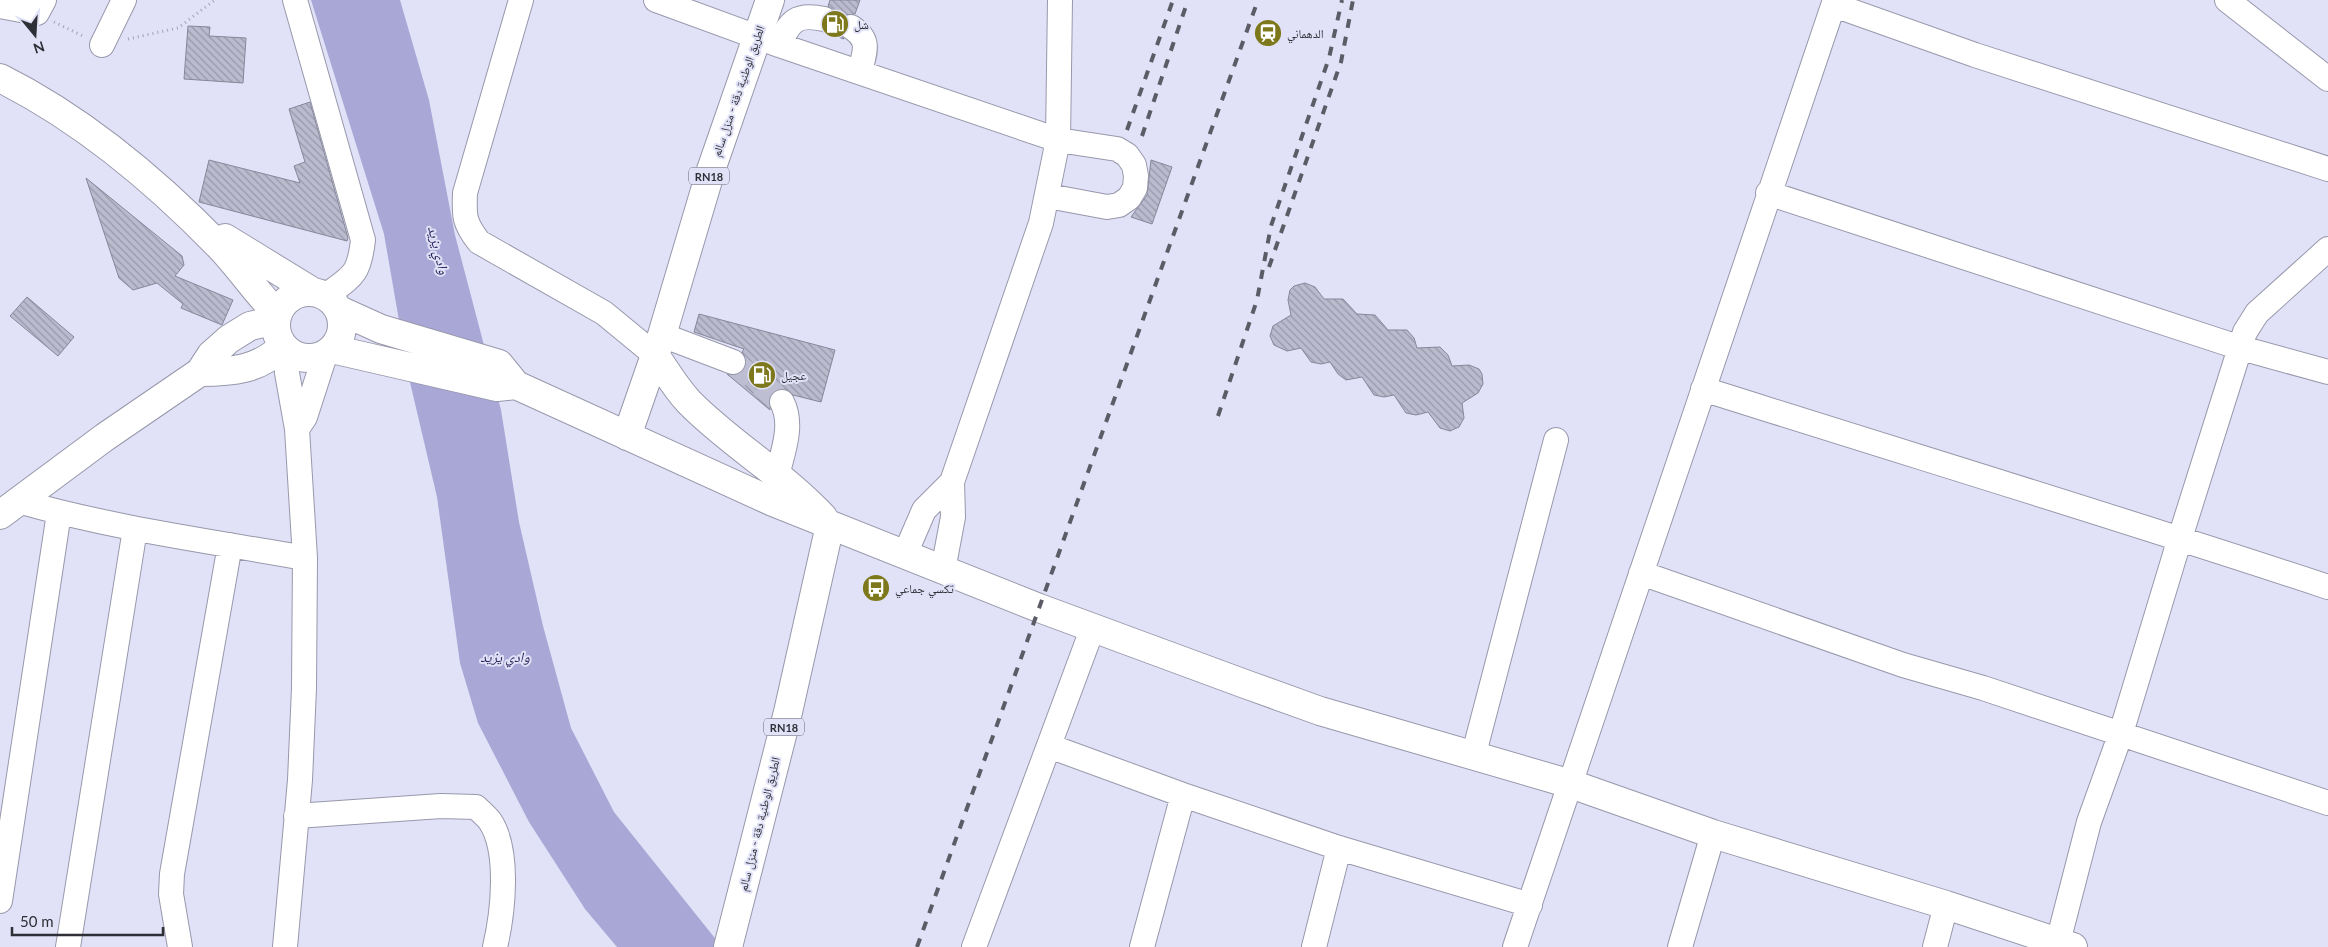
<svg xmlns="http://www.w3.org/2000/svg" width="2328" height="947" font-family="Lato,'Noto Naskh Arabic',sans-serif">
<style>
.water{fill:#a8a7d6}
.building{fill:url(#building-back-hatch);stroke:#87879a}
.lines{fill:none;stroke-linecap:round;stroke-linejoin:round}
.minor-tunnel{stroke:#bdbed1;stroke-width:24;stroke-dasharray:24 12;stroke-linecap:butt}
.minor-casing{stroke:#9898ac;stroke-width:26}
.major-casing{stroke:#9898ac;stroke-width:30}
.path{stroke:#a1a2b2;stroke-width:3;stroke-dasharray:1 4;stroke-linecap:butt}
.minor{stroke:#fff;stroke-width:24}
.major{stroke:#fff;stroke-width:28}
.rail{stroke:#5c5c67;stroke-width:4;stroke-dasharray:9 9;stroke-linecap:butt}
.labels{text-anchor:middle;dominant-baseline:central;stroke-width:4;stroke-linejoin:round;paint-order:stroke}
.shield{fill:#e1e2f7;stroke:#646571;stroke-width:1}
.shield-label{font-size:11px;font-weight:bold;fill:#2f2f37}
.poi-label{font-size:12px;fill:#2f2f37;stroke:#e1e2f7;text-anchor:start}
.street-label{font-size:12px;fill:#2f2f37;stroke:#e1e2f7}
.water-label{font-size:14px;font-style:italic;fill:#2a225a;stroke:#e1e2f7}
</style>
<defs>
<pattern id="building-back-hatch" width="6" height="6" patternUnits="userSpaceOnUse" patternTransform="scale(1.25)"><rect width="6" height="6" fill="#bbbbcf"/><path d="M-1 5l2 2M0 0l6 6M5-1l2 2" fill="none" stroke="#9898a9"/></pattern>
</defs>
<rect width="100%" height="100%" fill="#e1e2f7"/>
<path class="water" d="M311,0H400L429,100L455,235L501,410L519,522L543,626L571,728L614,812L722,947H617L585,909L529,822L478,723L460,663L437,497L409,378L384,234Z"/>
<path class="building" d="M830,0H860L855,14L845,15L837,25L839,33L844,39L823,32L834,28L837,22V14L828,6Z
M188,26L210,27L209,36L246,38L243,83L184,79Z
M310,102L348,238L347,241L199,202L209,160L300,183L294,166L305,162L289,109Z
M1151,160L1172,167L1152,224L1131,217L1147,195Z
M86,178L182,256L184,265L175,276L233,300L222,325L181,308L183,304L157,283L133,290L119,278Z
M1305,283L1315,287L1324,299H1343L1357,314L1375,315L1388,330H1407L1414,338L1417,348L1440,347L1448,355L1452,366L1469,365L1479,369L1482,374L1483,384L1478,393L1462,403L1464,418L1459,427L1450,431L1440,428L1428,412L1416,415L1406,413L1394,395L1384,397L1374,395L1362,377L1346,380L1338,374L1330,362L1321,364L1311,362L1301,348L1287,351L1274,345L1270,336L1273,326L1291,315L1288,300L1290,290L1294,286Z
M27,297L74,337L58,356L10,316Z
M699,314L835,350L821,402L793,395L785,389H778L772,393L769,399L770,410L727,374L736,375L746,367V359L742,352L744,349L694,332Z"/>
<g class="lines">
<path class="minor-tunnel" d="M733,362L782,402"/>
<defs>
<path id="minor" d="M295,0L363,240C359,275 353,276 325,296
M521,0L465,193C464,216 464,223 479,242L604,313L655,355
M656,0L779,45L1058,140L1117,149L1127,155L1134,165L1136,176L1135,188L1129,198L1119,205L1107,207L1048,196
M2227,0L2328,79
M1834,5L1975,55L2328,169
M0,6L37,13L44,0
M851,27C871,40 865,51 860,71
M102,45L124,0
M779,45C790,21 796,13 824,19
M1768,193L2241,348L2328,372
M662,335L733,362
M1703,389C1911,455 2120,518 2328,587
M297,429L305,417L325,355
M774,490C778,462 796,429 782,402
M18,501C112,528 209,541 305,558
M905,554L924,510L952,482
M943,570L953,517L952,482L1041,223L1058,140L1060,0
M1641,573L1903,665L1983,688L2328,803
M1049,746L1183,795L1339,848L1530,905
M1473,757L1556,440
M296,816L441,806L476,807C480,811 486,816 490,821C510,851 503,913 495,947
M0,901L59,513
M2058,942L2089,822L2121,733L2180,538L2245,332L2257,313L2328,249
M68,947L135,529
M180,947L171,894L172,874L230,545
M285,947L300,780L304,688L305,558L297,429L287,373L286,350
M974,947L1093,627
M1142,947L1183,795
M1314,947L1339,848
M1515,947L1835,0
M1680,947L1713,834
M1935,947L1946,905"/>
<path id="major" d="M0,78C82,119 158,183 221,248C241,269 257,294 278,314
M225,238L313,292
M276 325a33 33 0 1 1 66 0a33 33 0 1 1-66 0Z
M339,310L381,329L499,364L516,385L773,502L1039,608L1245,684L1320,711L1571,784L1713,834L1946,905L2073,947
M332,349L497,387L516,385
M655,355C666,371 675,387 689,402C730,444 782,473 823,517
M200,372C232,372 259,370 283,346
M627,436L662,335L711,170L770,0
M0,515L105,437L200,372L211,355L229,339L250,326L276,320
M728,947L788,712L830,525"/>
</defs>
<use href="#minor" class="minor-casing"/>
<use href="#major" class="major-casing"/>
<path class="path" d="M54,22L83,36
M128,39L178,28L215,0"/>
<use href="#minor" class="minor"/>
<use href="#major" class="major"/>
<path class="rail" d="M1127,130L1173,0
M1142,136L1188,0
M1269,267L1341,62L1353,0
M1218,416L1257,300L1271,226L1329,58L1342,0
M917,947L1258,0"/>
</g>
<defs>
<symbol id="fuel-disc" viewBox="-11 -11 22 22"><circle r="9.5" fill="#7e781d" stroke="#e1e2f7"/><path d="M-5.5-6h7V0h2V4h1.3V-2.5L3-4.5l.8-.8L6-3V5H2.5V1h-1V6h-7ZM-4.2-4.7v3.2H.2V-4.7Z" fill="#fff"/></symbol>
<symbol id="station-disc" viewBox="-11 -11 22 22"><circle r="9.5" fill="#7e781d" stroke="#e1e2f7"/><path d="M-3-6H3Q5-6 5-4V2Q5 4 3 4L4.5 6H3L1.5 4h-3L-3 6H-4.5L-3 4Q-5 4-5 2V-4Q-5-6-3-6ZM-3.5-4v3h7v-3ZM-3.5 1v1.5H-2V1ZM2 1v1.5H3.5V1Z" fill="#fff"/></symbol>
<symbol id="bus-disc" viewBox="-11 -11 22 22"><circle r="9.5" fill="#7e781d" stroke="#e1e2f7"/><path d="M-5-6H5V4H4V6H2V4H-2V6H-4V4H-5ZM-3.5-4V0h7V-4ZM-3.5 1.2v1.5H-2V1.2ZM2 1.2v1.5H3.5V1.2Z" fill="#fff"/></symbol>
</defs>
<g fill-rule="evenodd">
<use href="#fuel-disc" x="819" y="8" width="32" height="32"/>
<use href="#station-disc" x="1252" y="17" width="32" height="32"/>
<use href="#fuel-disc" x="746" y="359" width="32" height="32"/>
<use href="#bus-disc" x="860" y="572" width="32" height="32"/>
</g>
<g class="labels">
<g class="shield">
<rect x="689" y="167.5" width="40" height="17" rx="4"/>
<rect x="764" y="718.5" width="40" height="17" rx="4"/>
</g>
<g class="shield-label">
<text x="709" y="176">RN18</text>
<text x="784" y="727">RN18</text>
</g>
<g class="poi-label">
<text x="854" y="24">شل</text>
<text x="1287" y="33">الدهماني</text>
<text x="781" y="375">عجيل</text>
<text x="895" y="588">تكسي جماعي</text>
</g>
<g class="street-label">
<text transform="translate(738 91) rotate(-71)">الطريق الوطنية دقة - منزل سالم</text>
<text transform="translate(759 824) rotate(-76)">الطريق الوطنية دقة - منزل سالم</text>
</g>
<g class="water-label">
<text transform="translate(439 250) rotate(76)">وادي يزيد</text>
<text x="505" y="656">وادي يزيد</text>
</g>
</g>
<g transform="translate(35 35) rotate(162)" stroke="#e1e2f7" stroke-width="4" paint-order="stroke">
<path d="M0-4L9 19L0 12L-9 19Z" fill="#2f2f37"/>
<text y="-8" font-size="14" font-weight="bold" text-anchor="middle" fill="#2f2f37">N</text>
</g>
<path d="M12 927v8h151v-8" fill="none" stroke="#2f2f37" stroke-width="2.5"/>
<text x="20" y="927" font-size="15" fill="#2f2f37" stroke="#e1e2f7" stroke-width="4" paint-order="stroke">50 m</text>
</svg>
